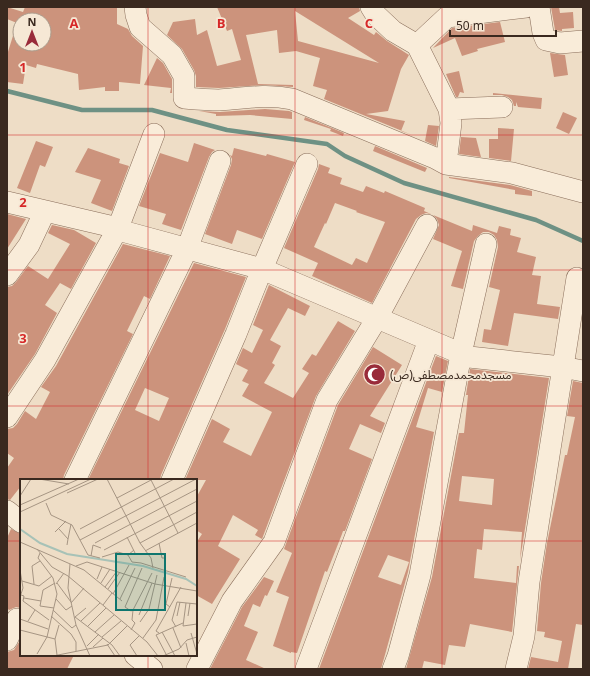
<svg xmlns="http://www.w3.org/2000/svg" width="590" height="676" font-family="Georgia,'Noto Sans Arabic',serif">
<style>
.lines{fill:none;stroke-linecap:round;stroke-linejoin:round}
.stream{stroke:#6e9184;stroke-width:4.5}
.building{fill:#cc937c;fill-rule:evenodd}
.minor-casing{stroke:#8a6e5b;stroke-width:22}
.minor{stroke:#f9ecd9;stroke-width:21}
.grid{fill:none;stroke:#d62828;stroke-width:1;stroke-opacity:0.55}
.labels{text-anchor:middle;dominant-baseline:central;stroke-width:3.5;stroke-linejoin:round;paint-order:stroke}
.poi-label{font-size:12px;fill:#3a291f;stroke:#f6e8d5;text-anchor:start}
.inset-river{fill:none;stroke:#a7c2b7;stroke-width:2}
.inset-road{fill:none;stroke:#a69583;stroke-width:1}
.view{fill:#0f766e;fill-opacity:0.15;stroke:#0f766e;stroke-width:2}
.inset-edge{fill:none;stroke:#3a291f;stroke-width:2}
.grid-label{font-size:13px;text-anchor:middle;font-weight:bold;fill:#d62828;stroke:#f6e8d5;stroke-width:3.5;stroke-linejoin:round;paint-order:stroke}
</style>
<rect width="100%" height="100%" fill="#eeddc6"/>
<g class="lines">
<path class="stream" d="M7,91L82,110H152L227,130L327,144L345,156L404,183L536,220L583,241"/>
</g>
<path class="building" d="M7,7L23,12L25,7H117V24L128,29L132,36L143,46L140,84L119,82V91H105V87L79,90L78,74L37,64L36,68L26,65L23,84L7,82V55L17,23L7,19ZM20,20H44V44H20Z
M217,7H359L360,11L348,18L374,35L376,32L387,41L409,55L401,69L388,111L366,114L405,121L401,131L412,135L324,99L327,90L313,86L320,58L296,51L279,53L277,30L246,35L258,84L293,85V87L265,85L219,88L196,87V76L194,70L182,49L167,35L173,22L195,19L197,35L207,30L217,66L241,60L232,29L227,31ZM295,11L379,63L298,41Z
M551,7H559L560,13L573,12L574,28L562,29V31L555,30Z
M500,22L505,42L477,49L478,51L462,56L455,38L433,48L452,28Z
M550,53L565,55L568,75L554,77Z
M157,58L163,63L172,79V93H170L171,88L144,85Z
M459,71L464,93L460,92L458,97H456L446,74Z
M493,93L542,98L541,109L518,107L516,102V106H514L512,100L508,97L502,95H493Z
M265,109L289,111L292,112V119L250,115L216,116V114L199,111L220,112Z
M563,112L577,118L569,134L556,128Z
M305,117L344,133L343,136L330,131L331,129L304,120Z
M428,125L439,126L436,146L425,141Z
M498,128L514,129L511,161L489,158V139H498Z
M461,137L476,138L481,157L459,154Z
M36,141L53,147L45,167L40,165L30,193L17,188Z
M194,143L215,150L212,152L209,157L181,230L162,224L166,214L139,206L160,153L188,162Z
M375,146L427,168L425,172L373,151Z
M88,148L120,159L119,163L129,166L112,211L91,203L101,180L75,172Z
M234,148L266,156L267,154L295,162L262,239L237,230L232,244L205,234L231,165L232,159L230,155L232,156Z
M319,164L330,168L328,173L342,178L340,184L363,192L366,186L384,193L385,191L425,208L424,211L431,214L426,213L421,215L416,219L372,303L312,276L318,263L284,248L318,169ZM335,203L357,211L356,212L385,222L367,263L356,258L352,265L314,247L325,223L326,224Z
M449,177L510,185L532,191V196L515,194V190L449,178Z
M7,214L26,219L7,249Z
M433,215L472,231L473,225L497,233L499,226L511,229L510,235L521,238L517,252L536,257L532,275L541,276L537,304L560,307L558,319L514,313L508,346L482,342L484,329L491,330L500,290L489,287L498,247L497,240L494,235L489,232H483L478,236L474,241L463,289L451,286L462,251L433,239L439,225L437,219Z
M52,225L74,230L96,243L71,289L60,283L45,305L57,313L35,354L7,395V287L12,286L16,282L28,266L48,279L70,244L48,233Z
M123,244L170,256L150,299L144,296L127,331L133,334L64,475L63,480H21V486L10,500L7,499V468L14,458L7,453V429L13,428L17,424L25,411L36,419L50,392L41,387L56,366Z
M194,263L246,277L225,329L161,475L160,480H88ZM145,388L169,398L159,421L135,410Z
M269,285L310,306L305,316L288,308L270,340L281,346L272,363L275,365L264,383L293,398L309,373L302,369L312,354L316,356L338,321L355,331L316,396L262,539L255,535L258,530L233,515L218,546L240,559L212,604L196,595V543L202,534L196,530V498L206,480H185L212,419L230,429L223,442L251,456L272,412L242,396L249,384L242,381L248,370L236,364L243,348L252,353L263,330L253,325Z
M373,347L402,365L370,416L385,423L381,433L360,424L349,449L372,459L345,531H343L342,534L327,572L325,571L297,653L291,652V653L273,646L289,597L276,592L292,553L284,549L338,405Z
M436,356L448,361L442,392L428,388L416,427L434,432L408,572L381,669H319ZM388,555L409,562L401,585L378,577Z
M470,369L549,378L520,560L522,532L484,529L482,550L477,549L474,578L516,583L517,566H519L512,632L470,624L465,647L449,645L445,665L424,661L422,669H406L432,577L459,433H464L468,395H466ZM462,476L494,479L492,505L459,501Z
M573,381L583,383V625L576,624L568,669H528L531,657L558,662L562,641L544,637L545,632L537,631L541,583L547,543L565,455H567L575,417L567,416Z
M11,529L21,534V608L16,607L9,610L7,608V538Z
M264,577L274,581L267,596L265,595L260,607L253,604L244,626L258,632L246,660L266,669H210L242,607Z
M21,639V655H74L67,669H7V652L14,650Z"/>
<g class="lines">
<defs>
<path id="minor" d="M135,7L136,15L140,27L172,55L184,76V98C196,99 208,100 219,100C244,98 267,94 292,99L435,158L446,164L512,173L583,192
M371,7L376,15L393,31L417,45L449,109L451,123L446,164
M539,7L543,33L546,40L560,43L583,41
M417,45L447,17L526,7
M449,109L502,107
M7,202L118,228L122,231L262,269L469,357L562,367L583,371
M7,275L29,245L45,211
M7,417L45,360L118,228L154,134
M75,480L187,249L220,161
M172,480L236,334L262,269L307,164
M7,511L21,522
M7,640L17,619
M135,655L152,669
M197,669L232,601L274,542L327,400L377,318L427,225
M306,669L429,340
M393,669L398,656L420,575L461,354L486,244
M516,669L524,636L529,582L577,278"/>
</defs>
<use href="#minor" class="minor-casing"/>
<use href="#minor" class="minor"/>
</g>
<path class="grid" d="M148,7V480M295,7V669M442,7V669M7,135H583M7,270H583M7,406H583M7,541H21M196,541H583M148,655V669"/>
<defs>
<symbol id="mosque-disc" viewBox="-11 -11 22 22"><circle r="9.5" fill="#992b3a" stroke="#f6e8d5"/><path d="M3.5-4.9A6 6 0 1 0 3.5 4.9A5 5 0 1 1 3.5-4.9Z" fill="#fff"/></symbol>
</defs>
<g fill-rule="evenodd">
<use href="#mosque-disc" x="362" y="362" width="25" height="25"/>
</g>
<g class="labels">
<g class="poi-label">
<text x="390" y="375">مسجدمحمدمصطفی(ص)</text>
</g>
</g>
<g transform="translate(20 479)">
<rect width="177" height="177" fill="#eeddc6"/>
<path class="inset-river" d="M0,50L20,64L47,75L123,87L166,100L177,107"/>
<path class="inset-road" d="M19,0L49,5M87,0L120,64L131,79L133,89M131,1L158,54M47,14L78,0M0,17L11,0M97,19L133,0M26,24L31,36L52,46L68,76L80,79M0,26L59,0M0,33L71,0M39,50L48,60L47,66M60,50L154,0M35,53L46,42M107,58L116,76M48,60L51,45M60,61L176,0M0,63L64,91L102,122M75,64L177,10M120,64L177,33M139,64L142,79H146M17,70L32,88L48,97L127,163L138,177M84,71L177,22M114,71L108,76L112,83L121,84L166,98M125,72L177,44M71,77L73,66L81,69M82,78L98,73L108,76M50,85L48,109L56,146L70,177M56,87L67,83L135,105L177,112M0,91L3,109L0,118M77,100L82,88M2,102L19,107L32,97M37,104L51,123M81,104L90,90M14,105L12,87L20,82M36,105L44,94M85,108L97,92M88,110L100,93M93,115L109,86M1,116L4,117L3,122L29,141M4,119L21,122M36,120L46,131L52,127M100,120L115,89M157,123L177,125M51,124L64,109M166,124L163,147L177,145M83,126L92,114M150,128L146,125L152,99M34,129L20,127L23,111L35,104M66,129L55,138L92,166L100,177M33,131L52,149L56,146M113,131L111,132L105,128L122,89M119,136L132,104M31,137L51,155L56,163V172M157,137L160,123M168,137L170,124M0,140L28,150M8,142L15,131M61,142L80,124M120,143L129,130L137,96M68,147L86,129M156,148L152,141L157,123M153,149L161,169M0,151L35,160M111,151L115,144L112,141L113,131L132,94M75,153L94,136M142,153L155,177M139,154L136,152L161,108M171,154L177,175M82,158L101,142M123,159L136,141L144,98M166,164L169,177M87,165L95,177M67,167L79,155M73,168L83,159M17,175L27,158L37,115L33,99L18,79L20,74M37,176L35,160L39,146M33,177L88,166L107,147M117,177L110,166L119,157M143,177L159,170L167,161L177,158M147,177L136,156L163,144"/>
<path class="view" d="M96,75H145V131H96Z"/>
<rect width="177" height="177" class="inset-edge"/>
</g>
<g class="grid-label">
<text x="74" y="28">A</text>
<text x="221" y="28">B</text>
<text x="369" y="28">C</text>
<text x="23" y="72">1</text>
<text x="23" y="207">2</text>
<text x="23" y="343">3</text>
</g>
<rect width="590" height="676" fill="none" stroke="#3a291f" stroke-width="16"/>
<g transform="translate(32 32)"><circle r="19" fill="#f6e8d5" stroke="#ab9c8c"/>
<path d="M0-3L7 15L0 10L-7 15Z" fill="#992b3a"/>
<text y="-6" font-size="11" font-weight="bold" text-anchor="middle" fill="#3a291f">N</text>
</g>
<path d="M450 30v6h106v-6" fill="none" stroke="#3a291f" stroke-width="2"/>
<text x="456" y="30" font-size="12" fill="#3a291f" stroke="#f6e8d5" stroke-width="3" paint-order="stroke">50 m</text>
</svg>
